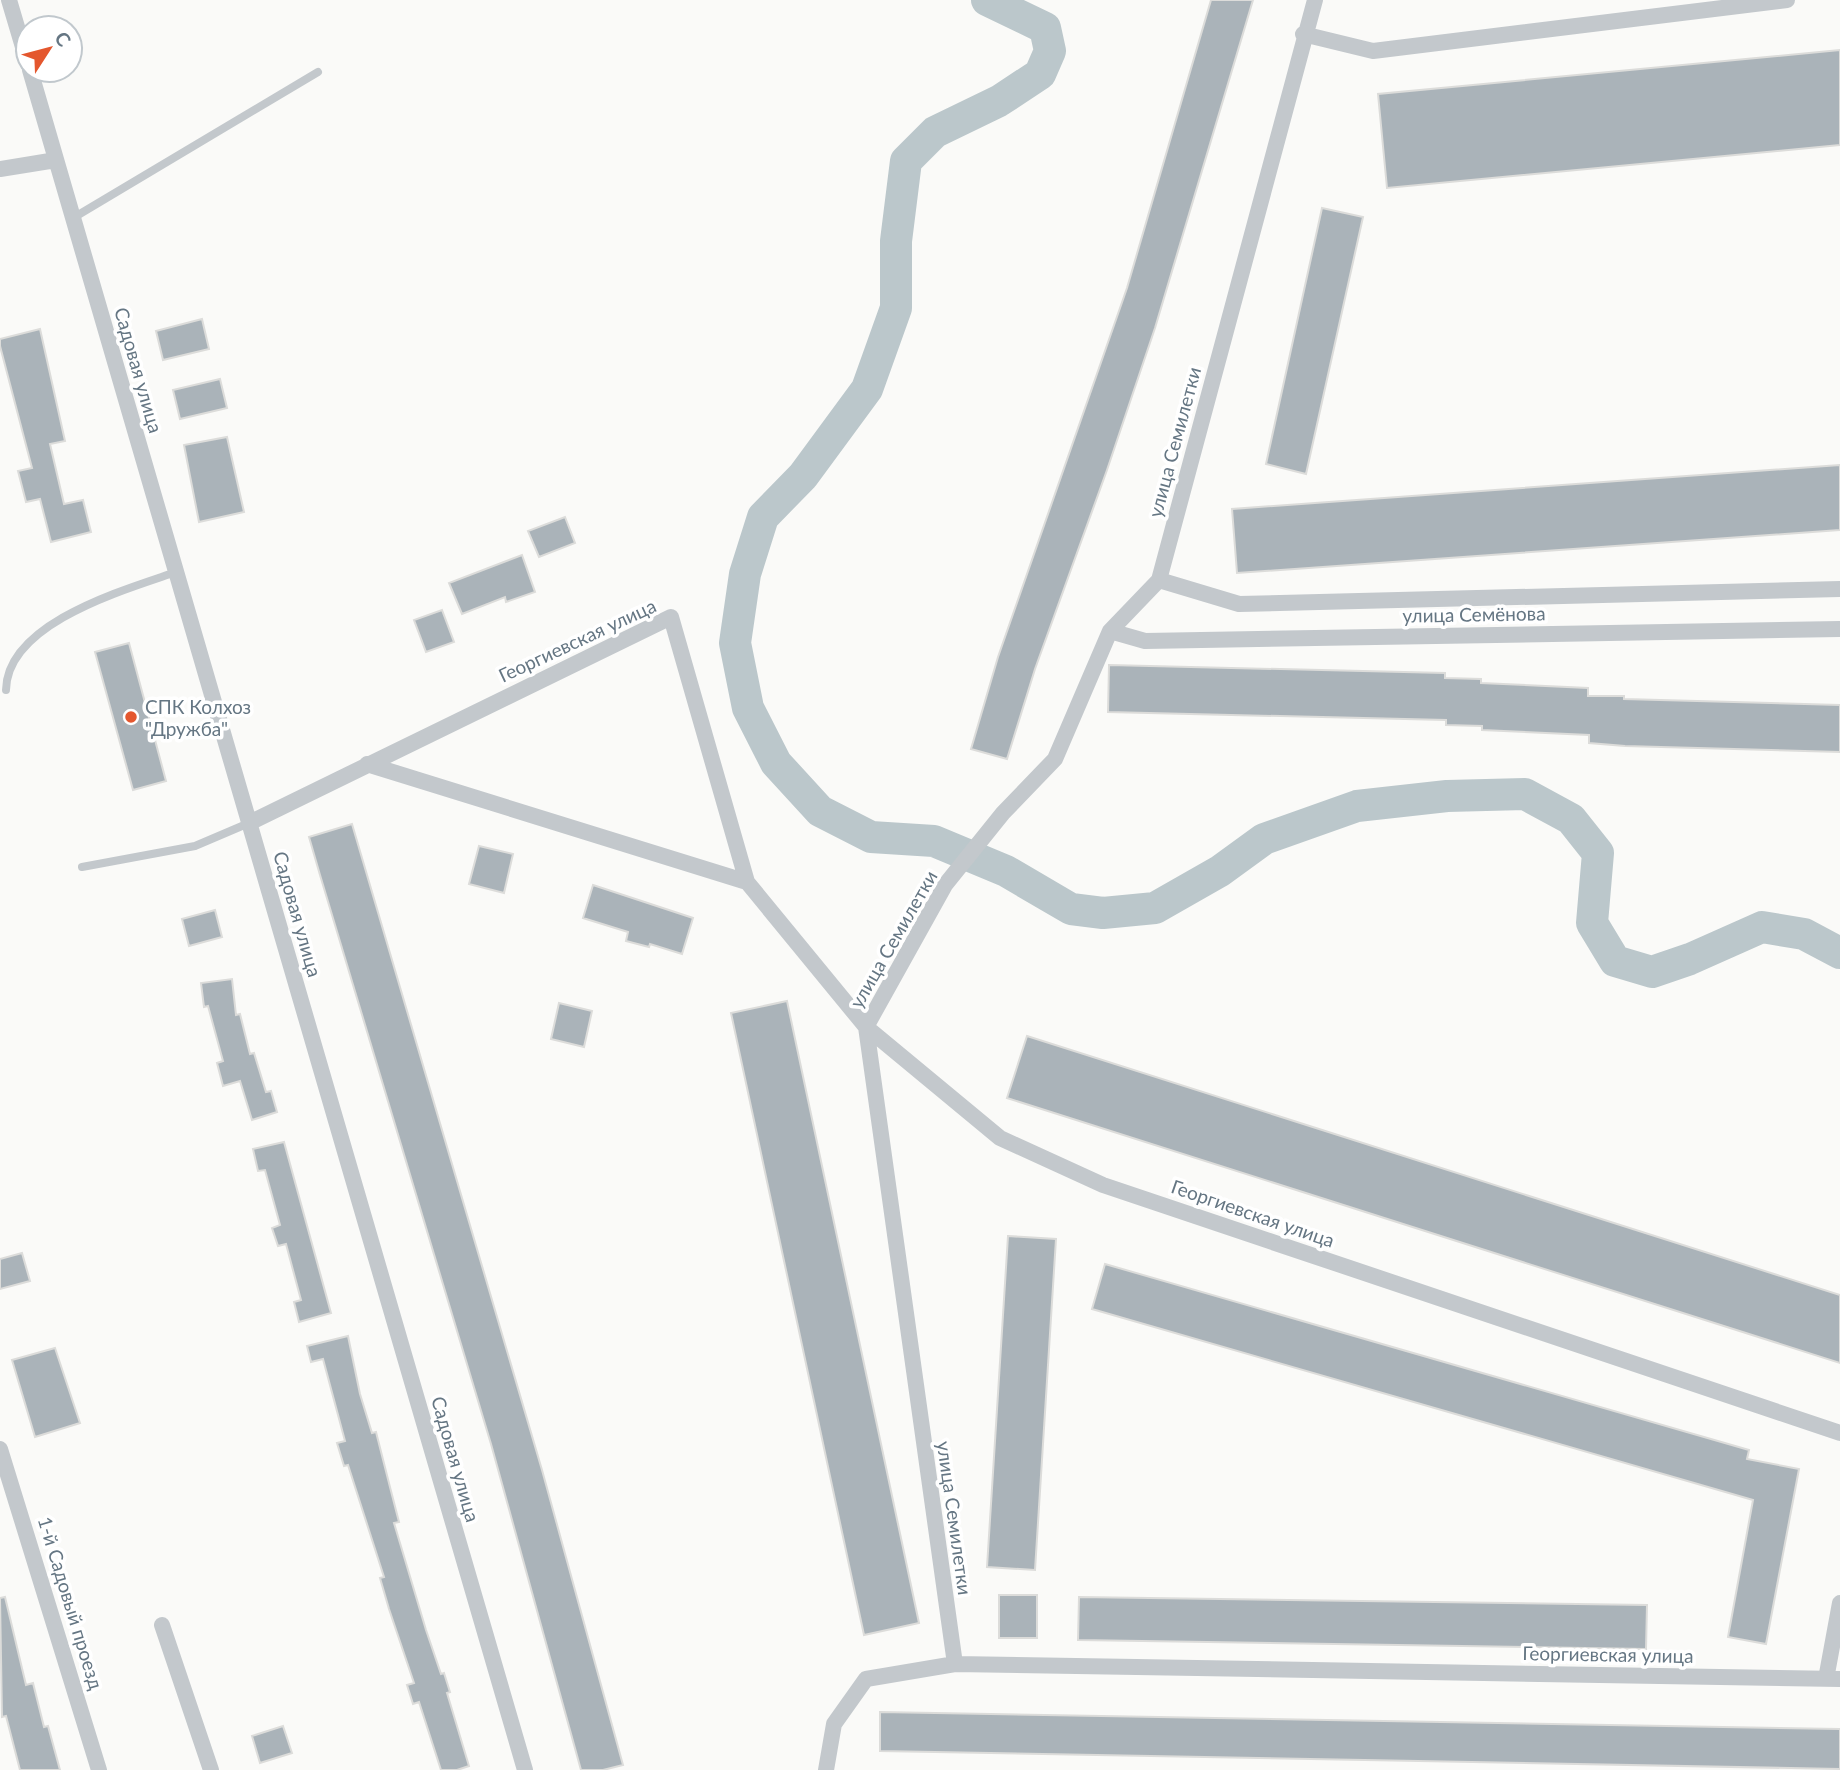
<svg xmlns="http://www.w3.org/2000/svg" width="1840" height="1770" font-family="Lato,sans-serif">
<style>
.lines{fill:none;stroke-linecap:round;stroke-linejoin:round}
.river{stroke:#bbc7cb;stroke-width:32}
.building{fill:#aab3b9;stroke:#dcdcda;stroke-width:2}
.lane{stroke:#c3c8cc;stroke-width:8}
.street{stroke:#c3c8cc;stroke-width:16}
.poi-dot{fill:#e4572e;stroke:#fff;stroke-width:2.5}
.labels{text-anchor:middle;dominant-baseline:central;stroke-width:7;stroke-linejoin:round;paint-order:stroke}
.street-label{font-size:19px;fill:#657683;stroke:#fff}
.poi-label{font-size:19px;fill:#657683;stroke:#fff;text-anchor:start}
</style>
<rect width="100%" height="100%" fill="#fafaf8"/>
<g class="lines">
<path class="river" d="M987,0L1045,28L1050,51L1040,74L999,101L935,132L906,161L896,241V308L867,389L803,476L763,517L745,574L735,643L748,708L776,763L820,811L871,837L934,841L1006,871L1071,909L1103,913L1155,908L1220,871L1264,839L1357,806L1447,796L1525,794L1571,819L1598,853L1592,923L1615,961L1652,972L1690,959L1762,927L1804,934L1840,953"/>
</g>
<path class="building" d="M1211,0H1253L1155,328L1107,470L1035,669L1007,759L971,749L998,657L1127,288Z
M1840,50V145L1387,188L1378,94Z
M1322,208L1363,217L1306,474L1266,464Z
M202,319L209,349L163,360L156,331Z
M40,329L65,441L50,444L64,504L83,500L91,532L51,542L40,499L26,502L18,471L32,468L0,346V339Z
M220,379L227,408L180,419L173,390Z
M227,437L244,512L199,522L184,445Z
M1840,465V530L1237,573L1232,509Z
M565,517L575,543L539,557L528,531Z
M522,555L535,592L506,602L505,597L462,614L449,583Z
M442,610L454,642L426,652L414,620Z
M129,643L166,781L133,790L95,652Z
M1109,665L1445,673V678L1481,679V683L1588,688V696H1624V699L1840,705V752L1625,746L1589,743V735L1482,730V726L1446,725V720L1108,712Z
M352,824L542,1470L623,1765L603,1770H581L491,1444L320,875L309,837Z
M479,846L513,854L504,893L469,884Z
M593,885L693,918L682,954L650,944L649,947L626,941L628,932L583,918Z
M215,910L222,937L189,946L182,919Z
M232,979L236,1015L240,1014L250,1054L254,1053L266,1092L271,1091L277,1112L252,1120L240,1081L223,1086L217,1063L223,1061L208,1006L204,1007L201,983Z
M787,1001L919,1623L864,1635L731,1013Z
M559,1003L592,1011L584,1047L551,1039Z
M1027,1036L1840,1295V1363L1007,1098Z
M284,1142L331,1313L299,1322L294,1302L301,1300L286,1244L278,1246L272,1228L280,1225L265,1170L258,1171L253,1149Z
M1008,1236L1056,1239L1035,1570L987,1567Z
M22,1253L30,1281L0,1289V1259Z
M1105,1264L1749,1450L1747,1459L1799,1469L1766,1644L1728,1637L1753,1500L1092,1309Z
M348,1336L360,1394L372,1433L376,1432L391,1491L399,1522L394,1523L426,1630L441,1674L444,1673L450,1692L447,1693L469,1766L457,1770H441L419,1702L413,1704L407,1685L414,1683L389,1609L380,1578L384,1577L348,1465L344,1466L337,1443L345,1441L323,1359L311,1362L307,1346Z
M55,1348L80,1423L35,1437L12,1360Z
M999,1595H1037V1638H999Z
M5,1597L26,1685L33,1683L44,1727L48,1726L60,1770H20L6,1716L2,1717L0,1598Z
M1079,1597L1647,1605L1646,1649L1078,1640Z
M880,1712L1840,1729V1769L880,1751Z
M283,1726L292,1753L260,1763L252,1736Z"/>
<g class="lines">
<path class="lane" d="M73,218L318,72
M6,690C7,623 124,590 176,572
M82,867L195,846L249,823"/>
<path class="street" d="M9,0L28,64
M1303,34L1373,51L1787,0
M30,70L525,1770
M0,169L56,160
M1159,580L1239,604L1840,589
M1110,631L1145,641L1840,629
M367,764L747,882L866,1027L1000,1138L1103,1185L1840,1433
M249,823L671,617L747,882
M0,1449L99,1770
M162,1625L211,1770
M955,1664L1840,1679
M1826,1679L1840,1603
M826,1770L834,1724L866,1679L955,1664L866,1027L945,885L1003,813L1055,759L1110,631L1159,580L1315,0"/>
</g>
<circle class="poi-dot" cx="131" cy="717" r="7"/>
<g class="labels">
<g class="street-label">
<text transform="translate(139 370) rotate(74)">Садовая улица</text>
<text transform="translate(1174 442) rotate(-75)">улица Семилетки</text>
<text transform="translate(1474 614) rotate(-1)">улица Семёнова</text>
<text transform="translate(577 640) rotate(-25)">Георгиевская улица</text>
<text transform="translate(298 914) rotate(74)">Садовая улица</text>
<text transform="translate(893 939) rotate(-60)">улица Семилетки</text>
<text transform="translate(1253 1213) rotate(19)">Георгиевская улица</text>
<text transform="translate(456 1459) rotate(74)">Садовая улица</text>
<text transform="translate(955 1518) rotate(82)">улица Семилетки</text>
<text transform="translate(71 1603) rotate(73)">1-й Садовый проезд</text>
<text transform="translate(1608 1654) rotate(1)">Георгиевская улица</text>
</g>
<g class="poi-label">
<text x="145" y="706">СПК Колхоз<tspan x="145" dy="22">"Дружба"</tspan></text>
</g>
</g>
<g transform="translate(49 49) rotate(54)"><circle r="33" fill="#ffffff" stroke="#c1c8cd" stroke-width="2"/>
<path d="M0-5L12 26L0 18L-12 26Z" fill="#e4572e"/>
<text y="-10" font-size="19" font-weight="bold" text-anchor="middle" fill="#657683">С</text>
</g>
</svg>
